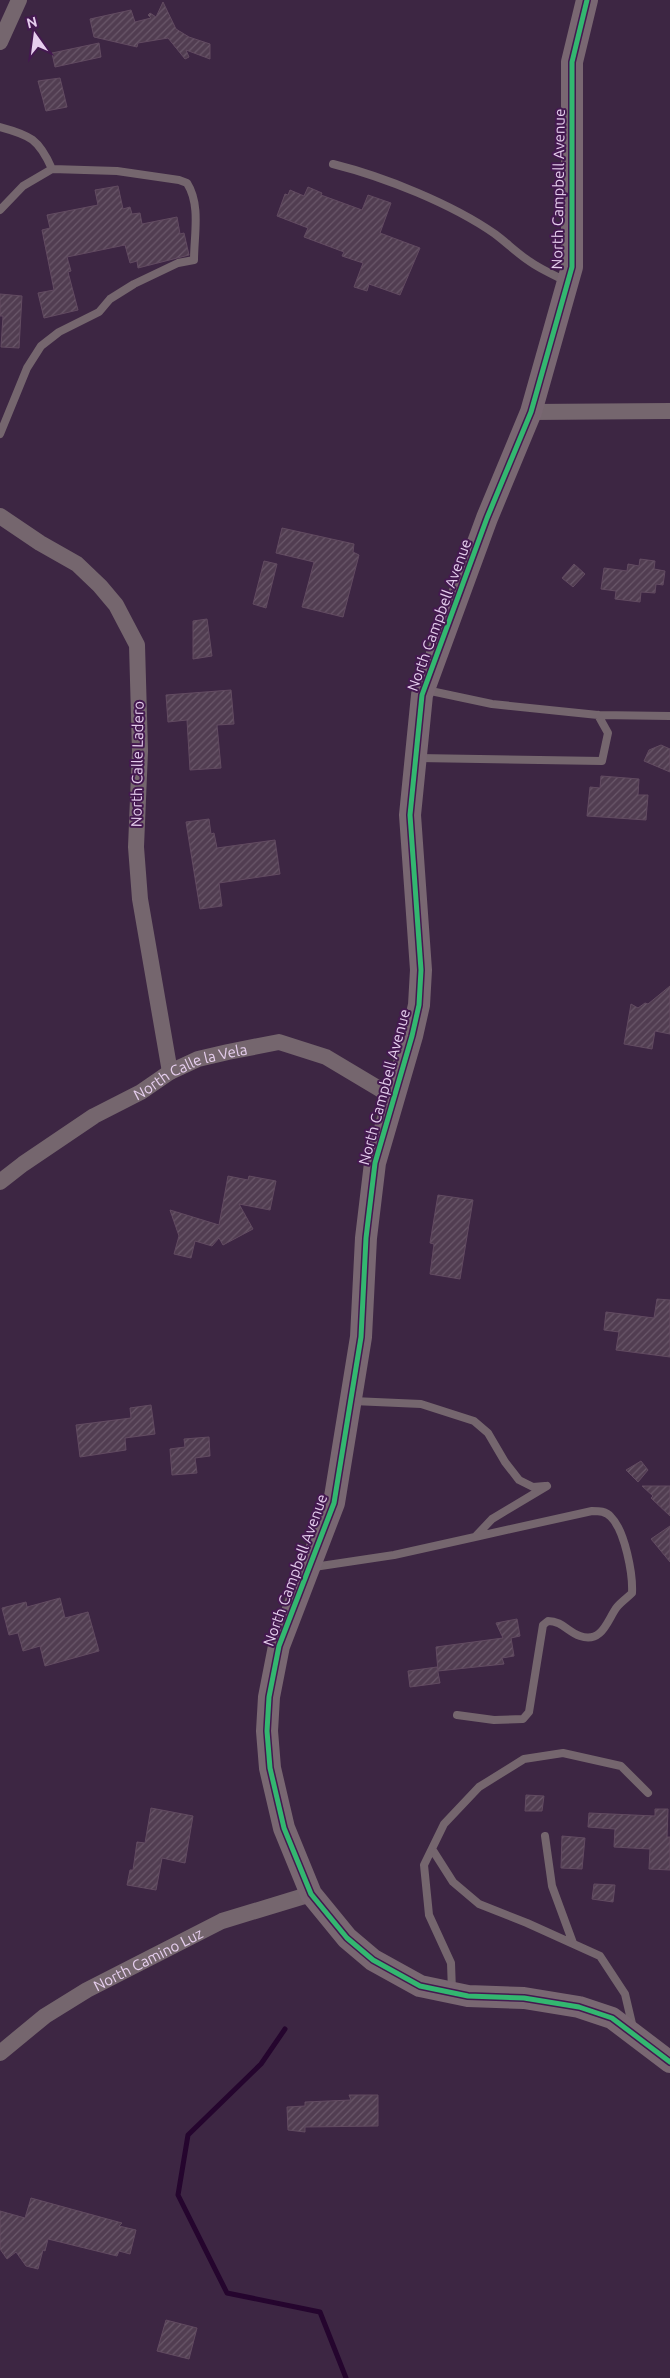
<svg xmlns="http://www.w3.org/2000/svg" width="670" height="2378" font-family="Ubuntu,sans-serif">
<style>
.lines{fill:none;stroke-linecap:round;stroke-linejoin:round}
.stream{stroke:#25052e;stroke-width:5}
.building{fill:url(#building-hatch);stroke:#624b61}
.lane{stroke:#75666e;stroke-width:8}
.street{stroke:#75666e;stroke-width:16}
.secondary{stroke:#796772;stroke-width:22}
.cycleway-casing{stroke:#441950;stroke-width:8}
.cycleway{stroke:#33b770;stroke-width:5}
.labels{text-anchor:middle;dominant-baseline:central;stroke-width:4;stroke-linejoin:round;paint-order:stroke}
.street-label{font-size:15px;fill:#e6ceee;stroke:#441950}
</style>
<defs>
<pattern id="building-hatch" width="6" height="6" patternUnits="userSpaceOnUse" patternTransform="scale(1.25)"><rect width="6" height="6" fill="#513d51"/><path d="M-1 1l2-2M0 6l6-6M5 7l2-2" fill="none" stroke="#6a586a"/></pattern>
</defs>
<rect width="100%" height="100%" fill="#3d2643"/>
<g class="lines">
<path class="stream" d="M285,2029L261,2064L188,2135L178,2195L227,2293L320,2312L346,2378"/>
</g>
<path class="building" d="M163,2L176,29L189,37L210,44V59L186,50L189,57L185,59L168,38L138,43L137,47L94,37L90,19L131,10L135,22L151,18L148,15L150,13L156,17Z
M99,43L101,57L55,67L52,53Z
M60,78L67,107L46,111L38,81Z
M118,186L123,209L130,207L132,214L140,213L142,224L177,217L180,234L184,233L189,255L138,268L137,261L130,263L125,245L67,257L71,271L68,272L78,310L44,318L38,293L54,290L42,230L50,228L47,215L98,205L95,190Z
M308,187L322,193L321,195L362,210L368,195L391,203L380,233L420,248L400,295L369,284L367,291L354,287L363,263L342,256L344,252L304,237L308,228L277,216L285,194L288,195L290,190L304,196Z
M0,294L22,296L19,348L1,347L3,316H0Z
M282,528L354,544L353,552L359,555L343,617L302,607L314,562L276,553Z
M640,559L655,561L654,569L665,571L663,585L656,584L655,593L641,592L640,602L615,599L616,591L601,589L604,568L627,571L628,564L639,566Z
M264,561L277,564L266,608L253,604Z
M574,564L585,574L573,587L562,578Z
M207,619L212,656L193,659V621Z
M231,690L234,724L217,725L221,768L190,770L187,720L168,722L166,695Z
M661,745L670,749V772L644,761L649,750Z
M601,776L639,779L638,795H648L646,820L587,816L590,787L600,788Z
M209,819L211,834L214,833L217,848L275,840L280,874L219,883L222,906L200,909L186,822Z
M670,986V1034L655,1031L652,1049L624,1044L631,1004L638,1008L645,1003L648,1004Z
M228,1176L248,1180L249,1176L276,1181L270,1210L239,1204L253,1229L223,1245L219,1238L212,1246L195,1241L191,1258L174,1254L179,1236L170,1210L219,1225Z
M438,1195L473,1200L460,1279L430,1274L434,1244L430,1243Z
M657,1299L670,1300V1357L616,1350L619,1332L604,1330L606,1312L654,1318Z
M151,1405L155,1434L125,1438L126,1450L80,1457L76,1425L131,1418L130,1408Z
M209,1437L210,1456L195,1458L197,1473L172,1475L170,1449L185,1447L184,1439Z
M641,1461L648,1470L638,1482L626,1470Z
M642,1486H670V1516L651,1498L653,1496Z
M670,1526V1562L651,1539Z
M60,1598L65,1618L88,1612L99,1651L45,1666L40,1646L23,1651L18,1633L9,1635L2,1608L26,1602L27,1607Z
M517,1619L520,1636L511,1638L514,1656L502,1658L504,1664L438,1671L436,1647L503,1638L496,1623Z
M437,1667L440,1683L410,1687L408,1671Z
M526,1795L544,1796L542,1811H525Z
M151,1808L193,1816L185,1863L162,1858L156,1890L127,1885L130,1870H133L137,1842L145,1843Z
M655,1809H668L667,1837H670V1870L649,1869L650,1849L614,1847L615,1829L588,1827L589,1813L655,1816Z
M562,1836L585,1838L582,1869L561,1868Z
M594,1884L615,1885L613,1902L592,1899Z
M349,2095H378V2126L305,2127V2132L288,2130L287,2107L305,2106V2102L351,2100Z
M31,2198L122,2223L119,2226L136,2230L130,2254L119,2251L117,2256L48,2239L45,2251L43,2250L38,2269L26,2266L16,2252L7,2259L0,2249V2211L25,2218Z
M166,2320L197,2328L189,2359L157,2351Z"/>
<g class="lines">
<path class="lane" d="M0,127C30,135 39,139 52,169L117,171L179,180L187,183C201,205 194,235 194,260L178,263L134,284L110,299L99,312L59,332L41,346L27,368L0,434
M333,164C385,177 452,204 495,234C507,243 517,253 529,261C540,269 554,275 566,281
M0,210L23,186L52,169
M426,690L492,704L598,715L670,716
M418,758L602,761L608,733L598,715
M353,1401L421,1404L474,1421L488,1433L505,1462L519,1480L533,1487L545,1486
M314,1567L394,1555L475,1537L492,1519L547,1486
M457,1715L494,1720L523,1719L529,1712L543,1625L548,1621C562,1621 568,1632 580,1636C603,1644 608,1618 617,1607C621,1602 627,1598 632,1593C633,1574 625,1531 611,1517C606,1511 599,1511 592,1511L475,1537
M545,1836L552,1886L573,1943
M432,1849L453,1882L479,1904L527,1923L600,1956L625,1994L633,2028
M452,1991L451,1963L429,1915L424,1865L444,1824L479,1787L524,1759L563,1753L621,1766L648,1793"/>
<g class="street">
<path d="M0,42L19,0"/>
<path d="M531,412L670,411"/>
<path d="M0,516L40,543L77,564L100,586L116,605L137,645L140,751L136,847L140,899L170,1072"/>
<path id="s1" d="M0,1182L23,1164L94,1116L141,1092L170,1072L198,1059L228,1052L279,1042L326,1057L393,1097"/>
<path id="s2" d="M0,2053L45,2016L87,1990L222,1921L311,1894"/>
</g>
<path class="secondary" d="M587,0L572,62V267L531,412L487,518L422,695L410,815L421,970L419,1005L412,1036L375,1163L366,1238L361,1337L334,1503L279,1646L269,1697L267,1731L270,1768L284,1828L311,1894L347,1938L373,1960L420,1986L468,1996L524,1998L579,2007L612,2018L670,2062"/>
<defs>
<path id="cycleway" d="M587,0L572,62V267L531,412L487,518L422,695L410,815L421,970L419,1005L412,1036L375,1163L366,1238L361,1337L334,1503L279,1646L269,1697L267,1731L270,1768L284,1828L311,1894L347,1938L373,1960L420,1986L468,1996L524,1998L579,2007L612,2018L670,2062"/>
</defs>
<use href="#cycleway" class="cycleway-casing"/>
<use href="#cycleway" class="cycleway"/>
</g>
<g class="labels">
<g class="street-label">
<text transform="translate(558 189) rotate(-89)">North Campbell Avenue</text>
<text transform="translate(439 615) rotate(-70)">North Campbell Avenue</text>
<text transform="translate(137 764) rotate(-89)">North Calle Ladero</text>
<text stroke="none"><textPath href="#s1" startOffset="222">North Calle la Vela</textPath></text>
<text transform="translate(384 1087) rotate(-75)">North Campbell Avenue</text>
<text transform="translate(295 1570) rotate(-70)">North Campbell Avenue</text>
<text stroke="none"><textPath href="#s2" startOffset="176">North Camino Luz</textPath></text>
</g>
</g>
<g transform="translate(35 35) rotate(346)" stroke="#441950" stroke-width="4" paint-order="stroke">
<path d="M0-4L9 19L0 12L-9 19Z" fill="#e6ceee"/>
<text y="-8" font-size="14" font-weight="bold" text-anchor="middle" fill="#e6ceee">N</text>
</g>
</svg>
